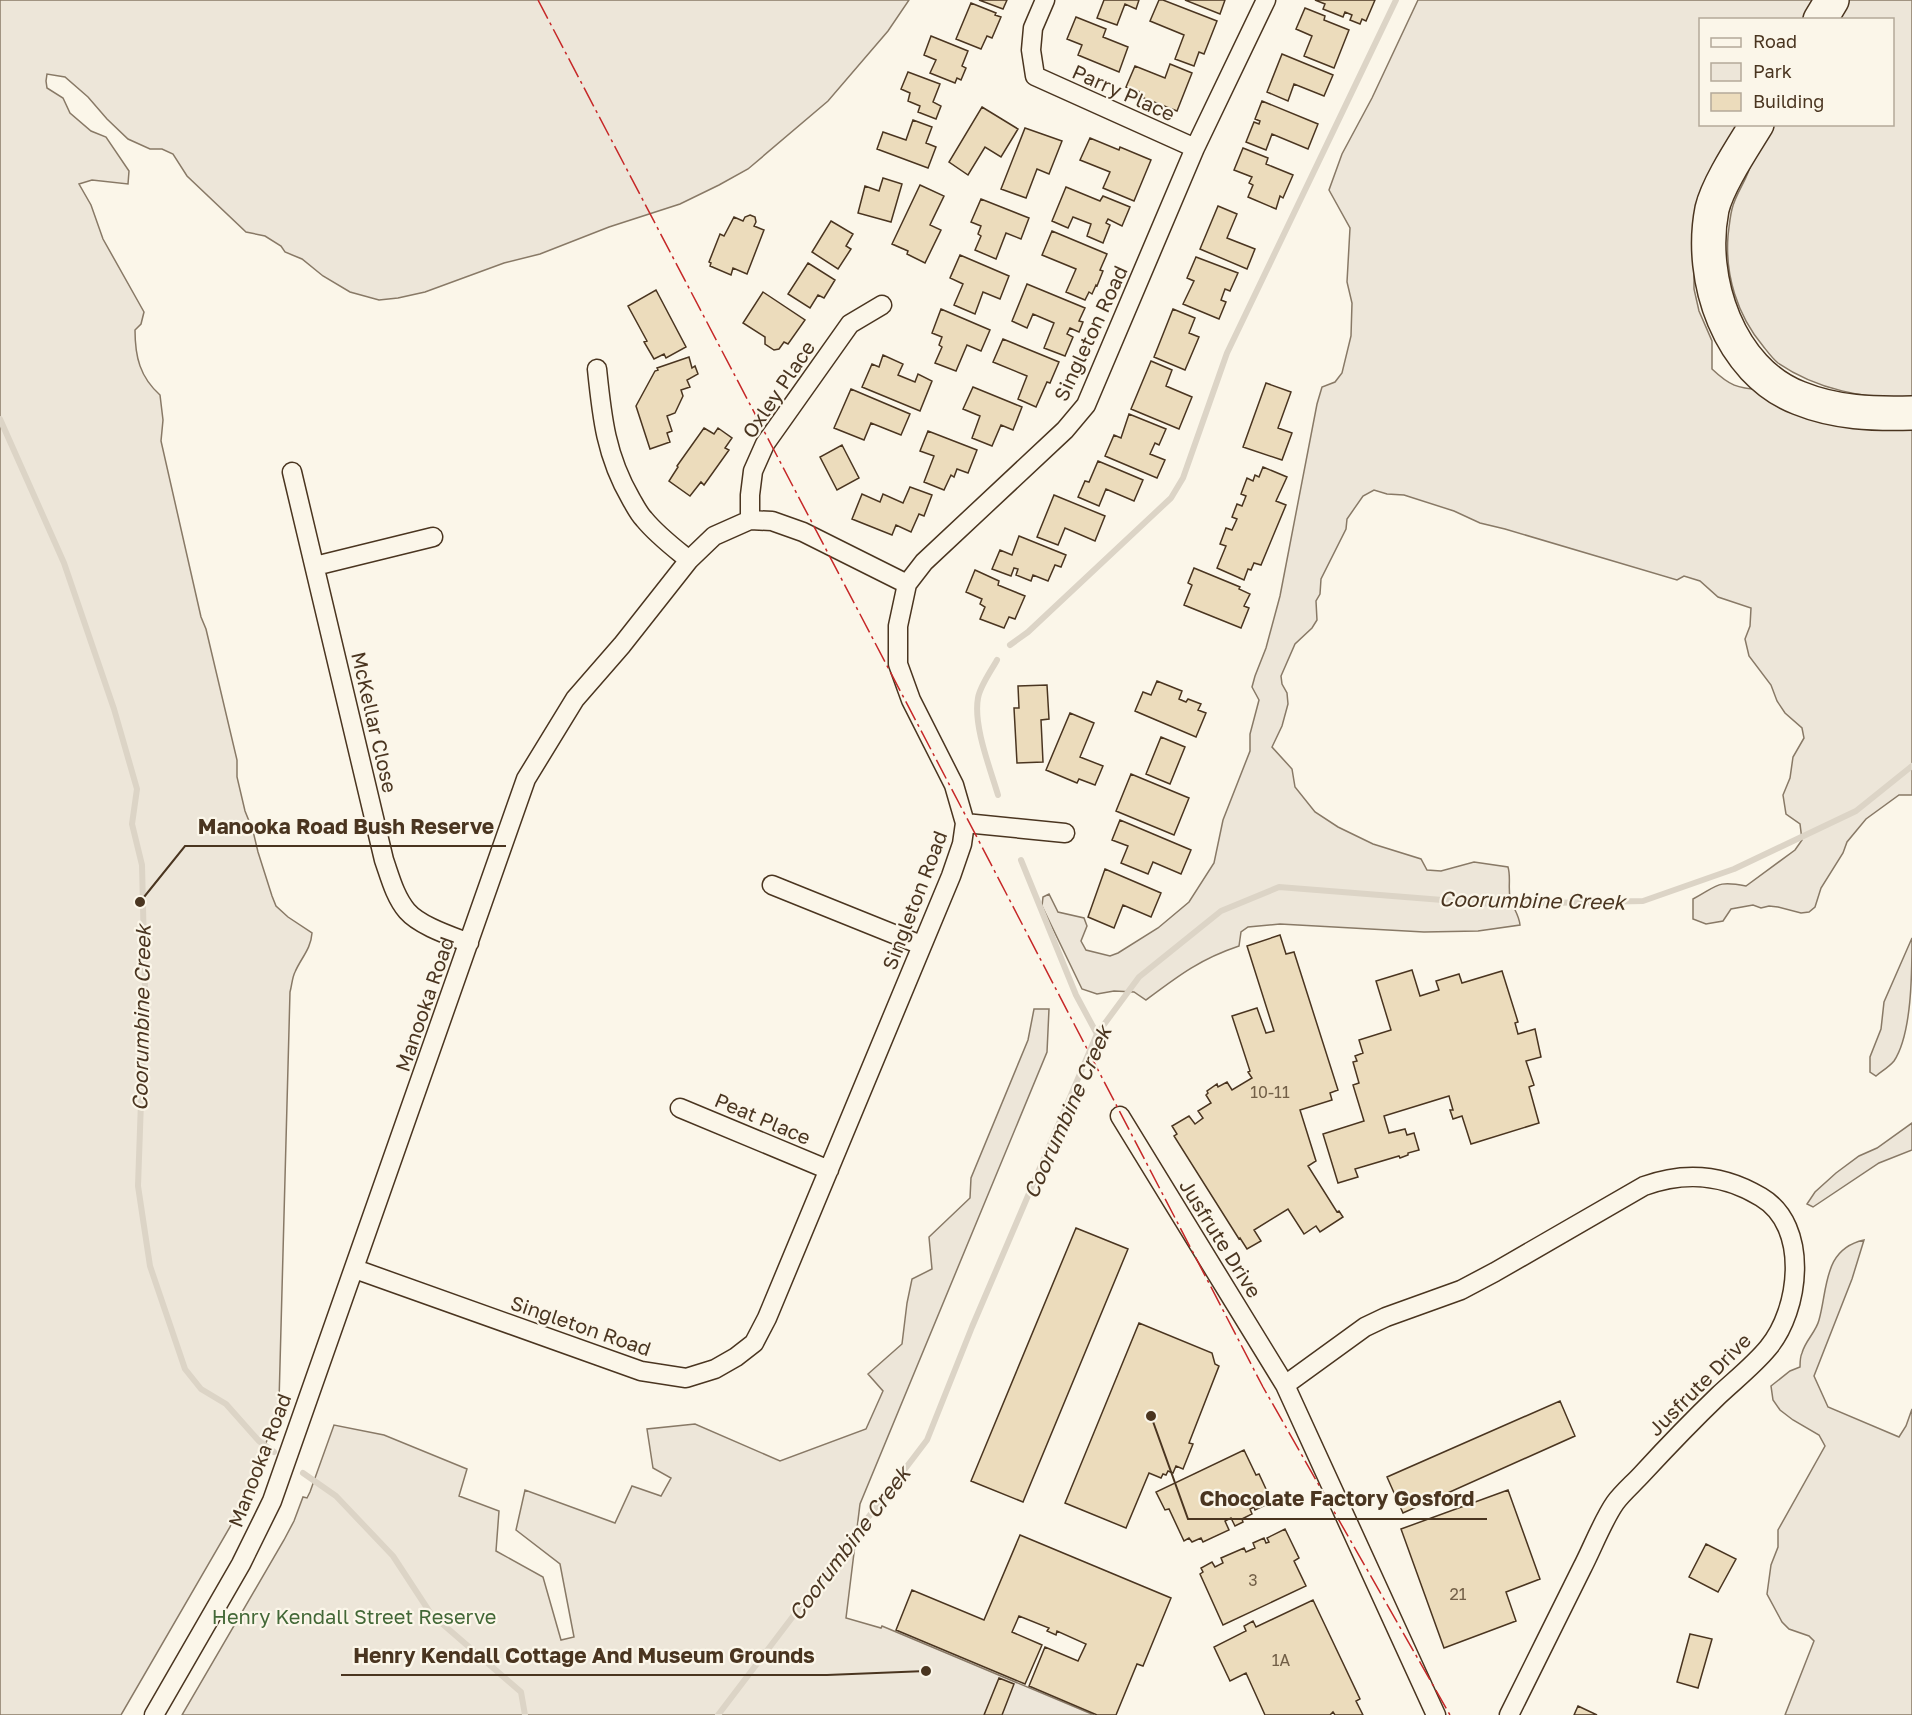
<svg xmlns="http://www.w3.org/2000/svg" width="1912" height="1715" font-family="'Golos Text',sans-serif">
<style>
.green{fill:#ede6d9;stroke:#887966;stroke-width:1.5;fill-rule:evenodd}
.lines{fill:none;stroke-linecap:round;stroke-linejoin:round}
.stream{stroke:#dcd4c6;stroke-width:6}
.building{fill:#ecdcbc;stroke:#4a3520;stroke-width:1.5}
.street-casing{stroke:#4a3520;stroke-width:21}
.highway-casing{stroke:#4a3520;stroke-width:36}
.street{stroke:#fbf6e9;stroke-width:18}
.highway{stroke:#fbf6e9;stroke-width:33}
.power{stroke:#c62828;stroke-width:1.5;stroke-dasharray:21 4.5 3 4.5;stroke-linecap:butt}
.labels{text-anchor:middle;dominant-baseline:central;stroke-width:4.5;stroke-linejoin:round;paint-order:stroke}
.number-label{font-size:16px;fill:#725f47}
.street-label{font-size:20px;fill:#4a3520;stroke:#fbf6e9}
.park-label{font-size:20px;fill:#436837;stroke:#fbf6e9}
.water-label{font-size:21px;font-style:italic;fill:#4a3520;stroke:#fbf6e9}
.leader{fill:none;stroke:#4a3520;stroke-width:2}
.callout-dot{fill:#4a3520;stroke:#fbf6e9;stroke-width:2}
.callout-label{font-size:21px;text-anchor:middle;font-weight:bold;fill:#4a3520;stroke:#fbf6e9;stroke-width:4.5;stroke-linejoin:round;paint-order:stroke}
</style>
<rect width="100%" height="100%" fill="#fbf6e9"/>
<path class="green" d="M0,0H909L888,31L828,101L748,169L719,185L680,204L609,227L540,254L504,263L425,292L398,298L379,300L350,292L323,276L302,259L285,252L281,246L265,236L246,232L187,176L173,154L162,149H150L128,139L107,119L88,97L65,77L47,74L46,81L47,88L63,98L70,113L91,131L106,137L129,171L128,184L92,180L79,184L91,205L103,239L144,312L141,324L135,330C135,357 140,377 160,395L163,420L161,441L201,617L206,629L237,760V777L245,811L253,831L258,852L272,896L276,906L288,917L312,933C311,949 301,958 295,972C292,978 292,985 290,992L279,1402L271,1431L230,1527L121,1715H0Z
M1418,0H1912V397C1866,400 1816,389 1778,363C1772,358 1767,351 1763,346C1737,315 1725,275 1728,236C1729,227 1730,217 1732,209C1736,192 1748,179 1751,163L1694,253V289L1699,311L1712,341V369C1730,386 1737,388 1761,390L1912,428V795H1899L1866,819L1847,842L1843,853L1821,888L1815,907L1809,912L1801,913L1778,907L1769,906L1761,908L1753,905L1731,909L1723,921L1706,924L1693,919V899C1718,886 1716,880 1746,886L1795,850L1802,840L1800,824L1786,814L1783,795L1790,778L1793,757L1804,738L1802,728L1785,713L1777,701L1771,685L1749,656L1745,639L1750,626L1751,608L1718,597L1700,581L1684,576L1677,580L1505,529L1480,523L1454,511L1404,495L1387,494L1374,490L1363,496L1347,519L1346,529L1321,579L1320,594L1316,601L1317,620L1312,628L1295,644L1281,676L1282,684L1287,693L1288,704L1282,726L1272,747L1292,769L1295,787L1315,812L1338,827L1373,844L1421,859L1427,870L1441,871L1474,862L1508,867C1511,877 1508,887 1510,897C1512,907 1519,914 1520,925L1478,931L1424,932L1280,924L1248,927L1241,932L1239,946C1200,959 1178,976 1146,1000L1134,992L1114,991L1097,994L1082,989L1042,906L1043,897L1049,894L1058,912L1084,918L1087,926L1081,941L1086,950L1110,956L1118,953L1158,928L1189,902L1214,863L1223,820L1250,751V734L1259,700L1252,687L1255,676L1266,648L1280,596L1317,404L1322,387L1335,382L1342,373L1351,336L1352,303L1347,282L1350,228L1329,190L1342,154L1372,98ZM1700,20H1892V124H1700Z
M1912,938C1912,972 1912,1034 1894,1061C1889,1067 1882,1071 1876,1076L1870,1072V1057L1881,1029L1884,1002Z
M1034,1009H1049L1047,1052L860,1504L846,1618L881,1628L882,1626L1094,1715H182L284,1540L294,1521L303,1497L307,1498L310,1492L334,1425L384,1435L467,1469L459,1496L499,1511L496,1551L543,1577L561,1640L574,1637L560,1564L516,1530L525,1490L615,1523L632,1486L661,1496L671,1478L653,1468L647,1429L695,1424L780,1461L866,1429L883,1391L868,1374L902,1344L907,1303L912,1279L932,1269L929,1237L970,1198L971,1178L1028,1040Z
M1912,1123V1150L1879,1163L1813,1207L1807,1204L1815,1192L1836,1173L1859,1156L1877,1148Z
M1864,1240L1852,1279L1814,1376L1828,1407L1899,1437L1906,1426L1912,1409V1715H1785L1814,1641L1809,1636L1789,1629L1782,1622L1767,1594L1771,1565L1778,1547V1530L1825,1446L1819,1435L1793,1420L1780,1410L1773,1400L1771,1386L1790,1371L1800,1367C1800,1363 1800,1357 1802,1353C1805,1341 1816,1332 1819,1320C1828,1288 1823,1249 1864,1240Z"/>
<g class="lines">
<path class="stream" d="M0,419L64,563L114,709L137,789L132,824L142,865L145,989L138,1186L150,1266L185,1369L201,1389L226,1404L259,1441L274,1452
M1010,645L1028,632L1171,498L1183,478L1227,353L1396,0
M997,660C991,671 980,686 978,698C973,725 990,768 998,795
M1021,860L1076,995L1097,1034
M303,1473L336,1496L393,1556L431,1614L521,1692L525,1715
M718,1715L927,1440L972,1327L1097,1034L1139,977L1221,911L1279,887L1493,904L1643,901L1734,869L1856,811L1912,766"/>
</g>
<path class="building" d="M979,0H1007L1003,9Z
M1104,0H1139L1136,9L1125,4L1117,25L1097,18Z
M1159,0H1163L1217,21L1204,54L1199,52L1194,66L1175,59L1184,35L1150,21Z
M1185,0H1225L1220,14Z
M1315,0H1375L1366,21L1362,19L1360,24L1350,20L1352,15L1345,12L1343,17L1323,9L1325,4Z
M971,3L996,13L995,15L1001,17L992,38L987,36L981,49L956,39Z
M1305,8L1325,16L1324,20L1349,30L1334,68L1304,56L1312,36L1296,29Z
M1076,17L1106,29L1103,37L1128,47L1119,72L1078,55L1082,45L1067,39Z
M931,36L968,51L962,66L966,68L961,80L957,78L955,83L930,73L936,60L924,55Z
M1282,54L1333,75L1324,96L1294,84L1288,101L1267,92Z
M1170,64L1192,73L1177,111L1141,97L1143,93L1126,87L1135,66L1165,78Z
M908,72L940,84L933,102L941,106L936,119L918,112L920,106L908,101L910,93L901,89Z
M1262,101L1318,124L1308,149L1272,134L1266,150L1246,142L1254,122L1259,124L1260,121L1255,119Z
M982,107L1018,129L1001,157L985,147L968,175L949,162Z
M913,120L932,127L926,143L936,147L928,168L877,149L883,132L906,140Z
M1025,128L1062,141L1049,174L1037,169L1026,198L1001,189Z
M1090,138L1119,150L1120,147L1151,160L1134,201L1103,188L1110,172L1080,160Z
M1243,148L1268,158L1266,164L1293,175L1283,198L1280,196L1276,209L1248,197L1253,185L1249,183L1252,177L1234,170Z
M883,178L902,184L891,222L858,213L865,186L879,191Z
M920,185L944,196L930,225L941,230L925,263L907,254L908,251L892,244Z
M1066,187L1100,201L1103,196L1130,207L1122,226L1108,219L1106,223L1110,225L1103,243L1087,236L1091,224L1073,217L1068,228L1052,221Z
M981,199L1029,218L1021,239L1006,233L996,259L975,250L981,236L978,234L981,226L971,222Z
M1218,206L1237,214L1227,238L1255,249L1247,269L1200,249Z
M750,215L755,217L756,222L754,226L764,230L747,274L733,268L731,275L710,266L711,263L709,262L720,234L724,236L734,217L743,221L745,217Z
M831,221L853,234L846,246L851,249L838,269L812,252Z
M1052,231L1107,254L1100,270L1103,271L1097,286L1096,285L1092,294L1089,292L1085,300L1066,292L1076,269L1042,255Z
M960,255L1009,276L1000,299L983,292L975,314L954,305L963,284L950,278Z
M1196,257L1238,273L1230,291L1225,289L1221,300L1226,302L1219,319L1183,304L1194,281L1187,278Z
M808,263L835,280L824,298L818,295L810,308L788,294Z
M1027,284L1085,308L1079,321L1083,322L1079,332L1070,328L1067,334L1073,337L1065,356L1044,348L1054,323L1033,314L1027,328L1012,321Z
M656,290L686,347L666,358L664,354L654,359L644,342L647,341L628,306Z
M763,292L805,320L788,344L784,342L779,349L774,350L765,344V337L743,323Z
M941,309L990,330L981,351L967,345L956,371L935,363L942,347L939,345L942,337L932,333Z
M1173,309L1195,318L1189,333L1199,337L1185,370L1154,357Z
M1003,339L1059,362L1050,383L1047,382L1036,407L1018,399L1027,376L993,362Z
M883,355L903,364L898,375L915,382L918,374L932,381L920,411L862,387L872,364L879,367Z
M689,357L692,368L695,366L698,374L687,380L690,387L681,390L683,396L675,413L667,416L672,431L667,433L670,442L650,449L636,406L655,371L658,370L657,368Z
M1151,361L1172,370L1166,386L1192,397L1179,429L1131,409Z
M1266,383L1291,392L1278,428L1292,433L1282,460L1243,447Z
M973,387L1022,407L1013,430L1001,425L992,446L972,438L980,416L963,409Z
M851,389L910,414L901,435L871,423L864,440L834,428Z
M1129,414L1166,429L1159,445L1155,443L1150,454L1165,460L1157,478L1105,456L1114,435L1121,438Z
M704,428L714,434L718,428L732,438L725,448L729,450L704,485L701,482L690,496L669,481L678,467L677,466Z
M928,431L977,450L968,473L957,469L954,477L951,475L944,490L924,482L934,456L920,451Z
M842,445L859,478L837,490L820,457Z
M1098,461L1143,480L1134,501L1106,489L1099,506L1078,497L1085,481L1089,482Z
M1263,467L1287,477L1276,501L1286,505L1261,565L1254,563L1251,570L1248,569L1244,580L1217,568L1226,546L1220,544L1226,528L1232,530L1237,519L1232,517L1237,504L1242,506L1246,496L1241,494L1247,478L1253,481L1255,475L1259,477Z
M910,487L932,495L924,516L919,514L911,532L896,525L892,535L852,519L862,494L880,502L883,494L903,503Z
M1054,495L1105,516L1095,541L1065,528L1058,545L1037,537Z
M1019,536L1066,555L1061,567L1055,565L1048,581L1033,575L1031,581L1016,575L1018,569L1014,568L1011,576L992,569L1000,550L1012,555Z
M1194,568L1240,587L1239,589L1250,594L1244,606L1249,608L1241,628L1184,605L1192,585L1188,583Z
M975,570L999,581L998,585L1025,596L1015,619L1009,617L1004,628L980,619L985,607L980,604L982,599L966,592Z
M1157,681L1182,691L1179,699L1186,702L1188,699L1201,704L1198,710L1206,713L1196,737L1135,711L1143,692L1151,695Z
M1047,685L1049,719L1041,720L1043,762L1017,763L1014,708H1019L1018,686Z
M1070,713L1094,723L1080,757L1103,766L1095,785L1079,779L1077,783L1046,770Z
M1161,737L1185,747L1170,784L1146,774Z
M1131,774L1189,798L1174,835L1116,811Z
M1120,820L1191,850L1181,874L1153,862L1148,874L1121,863L1128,846L1112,840Z
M1105,869L1161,893L1151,917L1123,905L1114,928L1088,917Z
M1280,935L1286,954L1294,952L1338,1090L1330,1093L1332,1100L1300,1110L1316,1161L1308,1166L1337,1212L1339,1211L1343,1217L1320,1232L1316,1226L1304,1234L1288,1209L1254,1230L1261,1241L1247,1249L1240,1238L1239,1239L1174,1136L1177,1134L1172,1126L1189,1116L1195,1124L1203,1118L1198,1111L1211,1103L1206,1095L1208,1093L1207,1091L1217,1084L1218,1087L1227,1082L1232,1090L1252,1078L1248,1072L1250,1071L1232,1016L1257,1008L1266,1033L1274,1031L1247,946Z
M1412,970L1420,996L1439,990L1436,981L1459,974L1462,983L1502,971L1518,1022L1515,1023L1518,1034L1535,1029L1541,1057L1526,1061L1534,1085L1529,1087L1539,1123L1471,1144L1462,1116L1453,1119L1450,1110H1453L1449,1096L1384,1116L1389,1133L1405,1129L1407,1135L1414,1133L1419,1150L1408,1153V1155L1400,1158L1399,1156L1355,1169L1358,1177L1338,1183L1323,1134L1364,1121L1353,1085L1359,1083L1353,1062L1357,1061L1355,1056L1363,1053L1359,1040L1391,1030L1376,981Z
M1076,1228L1128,1249L1023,1502L971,1481Z
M1139,1323L1212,1353L1215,1364L1219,1366L1189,1443L1193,1444L1183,1469L1176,1466L1173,1473L1168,1471L1166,1475L1163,1474L1161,1478L1149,1473L1126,1528L1065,1503Z
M1560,1401L1575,1436L1403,1513L1387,1477Z
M1244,1450L1256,1475L1259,1474L1272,1502L1255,1510L1254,1507L1250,1509L1252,1514L1242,1519L1243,1522L1235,1526L1231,1518L1225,1521L1229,1530L1203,1542L1201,1538L1192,1542L1189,1538L1184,1541L1169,1509L1165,1510L1156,1492Z
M1508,1490L1540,1579L1506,1592L1516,1621L1444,1648L1401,1529Z
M1285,1529L1299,1558L1294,1561L1306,1586L1223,1625L1200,1574L1203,1572L1201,1568L1212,1562L1215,1567L1223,1563L1221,1558L1244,1548L1246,1552L1255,1548L1253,1543L1264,1538L1266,1543L1269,1542L1267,1538Z
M1020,1535L1171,1598L1143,1666L1137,1664L1116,1715H1097L1029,1686L1045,1647L1078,1661L1086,1644L1057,1631L1056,1635L1047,1631L1049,1628L1019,1616L1012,1632L1042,1645L1025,1684L896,1630L912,1590L984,1620Z
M1706,1544L1736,1559L1718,1592L1689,1577Z
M1313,1600L1360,1699L1356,1701L1363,1715H1335L1333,1712L1330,1715H1265L1246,1673L1230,1681L1214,1647L1246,1631L1244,1626L1253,1621L1256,1627Z
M1690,1634L1712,1639L1698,1688L1677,1682Z
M999,1678L1014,1684L1002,1715H984Z
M1578,1706L1597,1715H1574Z"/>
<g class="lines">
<defs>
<path id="street" d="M1045,0L1033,28L1031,50L1035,76L1195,148
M597,369C602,418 606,456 631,499C635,506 639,514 644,519C657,535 673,547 689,560
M292,472L384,860C390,877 395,897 407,911C420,926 451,936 469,943
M750,520V495L753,471L765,444L850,324L882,305
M315,566L433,537
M965,823L1065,833
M772,885L921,945
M680,1108L829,1170
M1120,1116L1285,1385L1436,1715
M355,1269L641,1371L686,1378L715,1369L736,1357L754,1343L767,1318L951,876L962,844L965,823L954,785L911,700L898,664V626L907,584L924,562L1065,430L1086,405L1195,148L1266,0
M1285,1385L1365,1327L1386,1317L1461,1290L1495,1272L1644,1186C1685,1171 1723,1174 1761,1197C1810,1226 1800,1310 1768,1348C1754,1365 1735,1380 1719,1395C1692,1421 1667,1447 1643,1473C1634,1483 1622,1493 1615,1503C1603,1520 1592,1549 1582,1568C1558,1617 1533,1666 1509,1715
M154,1715L241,1564L272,1501L526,779L575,699L622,645L689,560L714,536L750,520L772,521L803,532L907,584"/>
<path id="highway" d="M1820,20L1832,0
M1757,124C1743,147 1718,184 1712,209C1698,279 1729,371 1799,398C1836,413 1873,414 1912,413"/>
</defs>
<use href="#street" class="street-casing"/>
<use href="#highway" class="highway-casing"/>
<use href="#street" class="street"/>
<use href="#highway" class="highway"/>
<path class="power" d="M538,0L981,845L1263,1387L1450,1715"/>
</g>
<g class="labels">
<g class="number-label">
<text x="1270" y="1092">10-11</text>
<text x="1253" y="1580">3</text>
<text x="1458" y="1594">21</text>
<text x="1281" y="1660">1A</text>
</g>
<g class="street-label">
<text transform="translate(1124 92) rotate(24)">Parry Place</text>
<text transform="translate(1090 333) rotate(-65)">Singleton Road</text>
<text transform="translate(778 389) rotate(-56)">Oxley Place</text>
<text transform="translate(375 722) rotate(77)">McKellar Close</text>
<text transform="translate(914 900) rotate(-69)">Singleton Road</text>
<text transform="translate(424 1004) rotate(-71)">Manooka Road</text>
<text transform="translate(763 1118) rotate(23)">Peat Place</text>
<text transform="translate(1221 1238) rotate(58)">Jusfrute Drive</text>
<text transform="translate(581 1325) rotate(19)">Singleton Road</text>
<text transform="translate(1699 1384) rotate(-45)">Jusfrute Drive</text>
<text transform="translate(259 1460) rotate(-69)">Manooka Road</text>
</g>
<g class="park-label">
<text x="354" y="1616">Henry Kendall Street Reserve</text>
</g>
<g class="water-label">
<text transform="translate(1532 900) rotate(1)">Coorumbine Creek</text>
<text transform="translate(141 1018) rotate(-89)">Coorumbine Creek</text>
<text transform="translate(1067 1112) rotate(-66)">Coorumbine Creek</text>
<text transform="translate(849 1543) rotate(-53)">Coorumbine Creek</text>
</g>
</g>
<path class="leader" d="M140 902L185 846H506M1151 1416L1188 1519H1487M926 1671L827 1675H341"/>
<g class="callout-dot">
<circle cx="140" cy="902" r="6"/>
<circle cx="1151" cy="1416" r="6"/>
<circle cx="926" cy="1671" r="6"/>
</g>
<g class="callout-label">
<text x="346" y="834">Manooka Road Bush Reserve</text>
<text x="1337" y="1506">Chocolate Factory Gosford</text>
<text x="584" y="1663">Henry Kendall Cottage And Museum Grounds</text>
</g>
<rect x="1699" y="18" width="195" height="108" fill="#fbf6e9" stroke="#b4a999" stroke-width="1.5"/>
<rect x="1711" y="38" width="30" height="9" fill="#fbf6e9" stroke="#b4a999" stroke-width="1.5"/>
<text x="1753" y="48" font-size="18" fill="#4a3520">Road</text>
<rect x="1711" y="63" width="30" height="18" fill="#ede6d9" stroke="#b4a999" stroke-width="1.5"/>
<text x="1753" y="78" font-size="18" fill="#4a3520">Park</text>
<rect x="1711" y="93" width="30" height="18" fill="#ecdcbc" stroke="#b4a999" stroke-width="1.5"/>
<text x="1753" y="108" font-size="18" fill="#4a3520">Building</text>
</svg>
